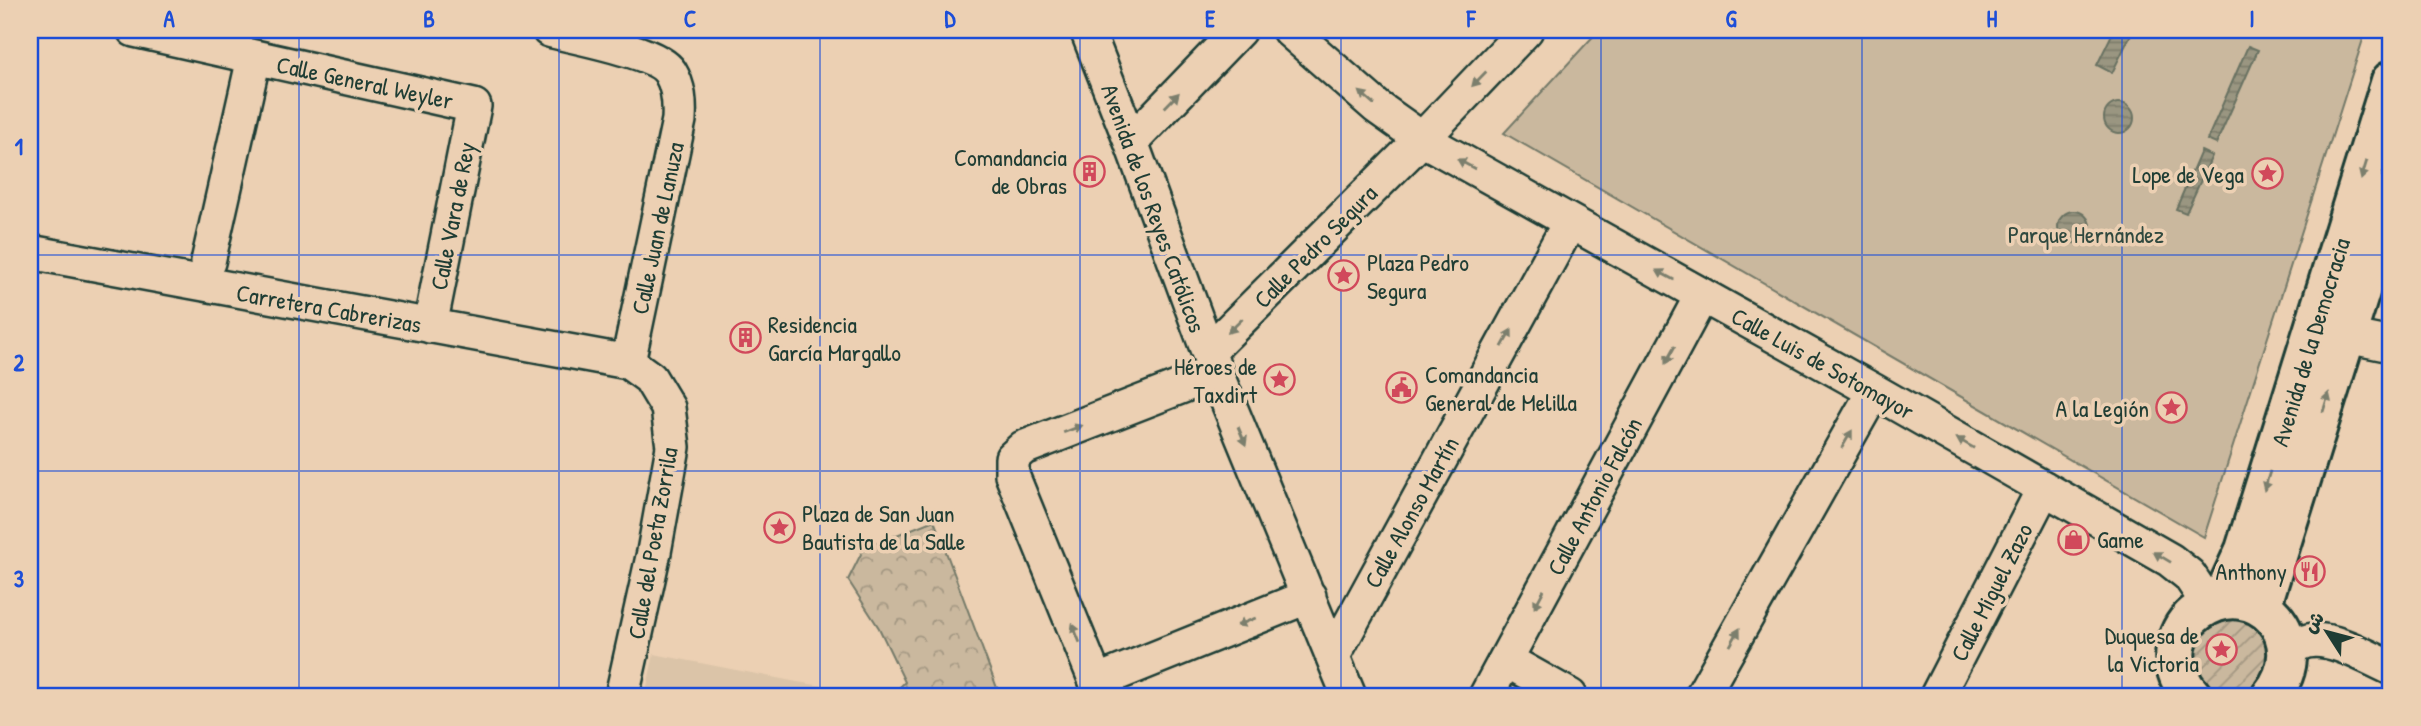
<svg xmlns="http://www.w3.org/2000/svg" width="2421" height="726" font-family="'Patrick Hand','Playpen Sans Arabic',sans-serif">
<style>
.built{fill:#dbc4a8}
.green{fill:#cab89e;stroke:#747a69;stroke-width:2}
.forest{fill:url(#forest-crowns);stroke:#747a69;stroke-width:2}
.garden{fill:url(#garden-furrows);stroke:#747a69;stroke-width:2}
.water{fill:url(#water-rules);stroke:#697262;stroke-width:2}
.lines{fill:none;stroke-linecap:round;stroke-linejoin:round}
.minor-casing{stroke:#1f3d34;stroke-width:38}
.major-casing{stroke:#1f3d34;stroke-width:44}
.minor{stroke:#ecd0b3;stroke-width:33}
.major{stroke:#ecd0b3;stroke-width:38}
.oneway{fill:#7b7f6d}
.grid{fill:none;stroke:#1d4ed8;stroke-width:2;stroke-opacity:0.55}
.labels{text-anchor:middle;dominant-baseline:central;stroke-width:7;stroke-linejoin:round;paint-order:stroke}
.street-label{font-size:24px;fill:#1f3d34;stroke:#ecd0b3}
.poi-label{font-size:24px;fill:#1f3d34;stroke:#ecd0b3;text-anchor:end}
.park-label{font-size:24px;fill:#30493f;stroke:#ecd0b3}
.neatline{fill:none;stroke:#1d4ed8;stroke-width:2.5}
.grid-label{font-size:23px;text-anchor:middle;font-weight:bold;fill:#1d4ed8}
</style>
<defs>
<pattern id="forest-crowns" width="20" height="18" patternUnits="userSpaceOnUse" patternTransform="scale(1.75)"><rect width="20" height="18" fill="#cab89e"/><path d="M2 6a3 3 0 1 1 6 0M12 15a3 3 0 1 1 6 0" fill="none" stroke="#a39782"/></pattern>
<pattern id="garden-furrows" width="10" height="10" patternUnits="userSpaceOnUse" patternTransform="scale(1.75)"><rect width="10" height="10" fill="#cab89e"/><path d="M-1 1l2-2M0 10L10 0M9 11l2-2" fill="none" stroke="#a39782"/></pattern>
<pattern id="water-rules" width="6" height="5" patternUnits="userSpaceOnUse" patternTransform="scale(1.75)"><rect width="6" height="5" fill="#9a9681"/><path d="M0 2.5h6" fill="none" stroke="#7d7c6a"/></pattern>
</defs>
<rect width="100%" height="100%" fill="#ecd0b3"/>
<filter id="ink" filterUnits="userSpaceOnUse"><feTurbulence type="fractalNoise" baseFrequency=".0143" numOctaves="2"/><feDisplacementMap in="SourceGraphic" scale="14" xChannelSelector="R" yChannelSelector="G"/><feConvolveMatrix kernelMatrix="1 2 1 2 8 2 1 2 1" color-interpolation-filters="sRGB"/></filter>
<g filter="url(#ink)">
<path class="built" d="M654,654L797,682L887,696H645Z"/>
<path class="green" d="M1599,30H2366L2204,537L1504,133Z"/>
<path class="forest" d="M934,520L1000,696H891L905,682L879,628L848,580L864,548Z"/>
<path class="garden" d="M2224,614L2255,622L2271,650L2260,683L2251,691L2239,695L2226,696L2214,693L2204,686L2190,653L2192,641Z"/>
<path class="water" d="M2114,30L2132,32L2112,73L2097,65Z
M2248,46L2258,50L2216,144L2207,140Z
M2104 118a15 15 0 1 1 30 0a15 15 0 1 1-30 0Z
M2201,151L2212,156L2186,213L2176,209Z
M2058 227a16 16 0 1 1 32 0a16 16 0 1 1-32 0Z"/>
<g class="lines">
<defs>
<path id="minor" d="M134,30L474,106L430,326
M549,30C575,37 657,51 670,72C679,87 680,103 679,120L628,362
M1087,30L1131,142L1216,373L1349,696
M1289,30L1377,107L1422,139L1874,391L2170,560L2189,575L2209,605
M1131,142L1239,30
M30,252L628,362L650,378L668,408L673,447L654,552L622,696
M208,262L254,58
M2347,336L2391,345
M1208,352L1422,139L1526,30
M2288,650C2294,647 2301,642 2308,641C2332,636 2369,658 2391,668
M1333,656L1570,222
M1506,660L1570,696
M1096,682L1309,596
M1102,696L1012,475V458L1023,448L1216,373
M1486,696L1702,295
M1702,696L1874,391
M1937,696L2044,488"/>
<path id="major" d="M2222,600L2245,550L2391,81
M2261,607L2391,193
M2192,696C2179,682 2173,666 2176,647C2179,632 2187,619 2199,611C2256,572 2317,639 2271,696"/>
</defs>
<use href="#minor" class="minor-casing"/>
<use href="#major" class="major-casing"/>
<use href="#minor" class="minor"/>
<use href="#major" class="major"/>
</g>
<defs><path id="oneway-solid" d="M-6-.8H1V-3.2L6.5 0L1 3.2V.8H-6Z" transform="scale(1.75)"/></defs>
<g class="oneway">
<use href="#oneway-solid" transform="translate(1479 79) rotate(134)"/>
<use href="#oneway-solid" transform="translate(1367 98) rotate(-139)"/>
<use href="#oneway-solid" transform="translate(1172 100) rotate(-46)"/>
<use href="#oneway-solid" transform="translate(1466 164) rotate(-151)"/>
<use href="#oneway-solid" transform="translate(2364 170) rotate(107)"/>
<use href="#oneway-solid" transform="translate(1665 275) rotate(-151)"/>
<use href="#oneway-solid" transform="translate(1235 326) rotate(136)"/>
<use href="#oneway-solid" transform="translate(1507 338) rotate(-61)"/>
<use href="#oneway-solid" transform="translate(1670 355) rotate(119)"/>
<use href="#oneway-solid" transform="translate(2326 402) rotate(-73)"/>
<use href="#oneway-solid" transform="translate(1073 429) rotate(-21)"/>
<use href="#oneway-solid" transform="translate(1242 436) rotate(67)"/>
<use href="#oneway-solid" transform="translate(1847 439) rotate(-60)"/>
<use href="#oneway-solid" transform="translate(1965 443) rotate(-150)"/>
<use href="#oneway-solid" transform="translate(2267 481) rotate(107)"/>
<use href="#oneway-solid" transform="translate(2162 557) rotate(-149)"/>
<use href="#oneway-solid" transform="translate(1539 599) rotate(118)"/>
<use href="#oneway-solid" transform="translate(1246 622) rotate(158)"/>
<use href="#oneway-solid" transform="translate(1076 633) rotate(-112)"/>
<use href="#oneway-solid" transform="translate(1735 637) rotate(-61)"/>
</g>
</g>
<path class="grid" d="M299,30V696M559,30V696M820,30V696M1080,30V696M1341,30V696M1601,30V696M1862,30V696M2122,30V696M30,255H2391M30,471H2391"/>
<defs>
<symbol id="building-ring" viewBox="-11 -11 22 22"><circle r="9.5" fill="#ecd0b3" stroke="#d1495b" stroke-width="1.5"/><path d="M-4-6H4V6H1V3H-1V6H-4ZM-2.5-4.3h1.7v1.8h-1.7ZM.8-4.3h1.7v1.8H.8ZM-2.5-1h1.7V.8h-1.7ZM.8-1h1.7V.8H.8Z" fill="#d1495b"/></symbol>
<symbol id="sight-ring" viewBox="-11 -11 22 22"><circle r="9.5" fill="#ecd0b3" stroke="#d1495b" stroke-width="1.5"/><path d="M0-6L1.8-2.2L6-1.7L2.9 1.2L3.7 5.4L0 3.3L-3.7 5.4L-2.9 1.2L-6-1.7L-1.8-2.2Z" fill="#d1495b"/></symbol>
<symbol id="civic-ring" viewBox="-11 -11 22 22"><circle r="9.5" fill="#ecd0b3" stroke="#d1495b" stroke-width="1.5"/><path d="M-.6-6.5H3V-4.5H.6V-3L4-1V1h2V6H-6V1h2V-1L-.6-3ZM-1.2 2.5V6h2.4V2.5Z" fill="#d1495b"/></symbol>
<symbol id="shop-ring" viewBox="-11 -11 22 22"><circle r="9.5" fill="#ecd0b3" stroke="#d1495b" stroke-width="1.5"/><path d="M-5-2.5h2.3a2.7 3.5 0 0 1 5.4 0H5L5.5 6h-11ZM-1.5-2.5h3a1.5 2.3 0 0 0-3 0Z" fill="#d1495b"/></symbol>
<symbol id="restaurant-ring" viewBox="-11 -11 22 22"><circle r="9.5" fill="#ecd0b3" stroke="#d1495b" stroke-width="1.5"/><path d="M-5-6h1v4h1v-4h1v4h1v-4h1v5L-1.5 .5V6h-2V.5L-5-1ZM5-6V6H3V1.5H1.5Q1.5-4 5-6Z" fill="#d1495b"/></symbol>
</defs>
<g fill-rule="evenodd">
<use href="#building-ring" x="1072" y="154" width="35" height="35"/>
<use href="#sight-ring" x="2250" y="156" width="35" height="35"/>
<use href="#sight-ring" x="1326" y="258" width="35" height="35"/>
<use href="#building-ring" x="728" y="320" width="35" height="35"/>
<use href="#sight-ring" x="1262" y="362" width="35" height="35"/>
<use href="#civic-ring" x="1384" y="370" width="35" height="35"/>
<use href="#sight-ring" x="2154" y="390" width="35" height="35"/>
<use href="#sight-ring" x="762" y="510" width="35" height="35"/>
<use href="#shop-ring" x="2056" y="522" width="35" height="35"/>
<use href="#restaurant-ring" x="2292" y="554" width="35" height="35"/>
<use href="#sight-ring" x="2204" y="632" width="35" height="35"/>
</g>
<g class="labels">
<g class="street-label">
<text transform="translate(365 82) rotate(12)">Calle General Weyler</text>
<text transform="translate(1154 208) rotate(70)">Avenida de los Reyes Católicos</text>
<text transform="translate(452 216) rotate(-79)">Calle Vara de Rey</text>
<text transform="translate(657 228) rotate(-78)">Calle Juan de Lanuza</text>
<text transform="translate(1315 246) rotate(-45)">Calle Pedro Segura</text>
<text transform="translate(329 308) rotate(10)">Carretera Cabrerizas</text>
<text transform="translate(2310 342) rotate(-73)">Avenida de la Democracia</text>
<text transform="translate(1823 363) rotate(29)">Calle Luis de Sotomayor</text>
<text transform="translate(1594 496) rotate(-62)">Calle Antonio Falcón</text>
<text transform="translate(1411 512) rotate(-61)">Calle Alonso Martín</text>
<text transform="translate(652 543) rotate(-80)">Calle del Poeta Zorrila</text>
<text transform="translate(1991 592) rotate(-63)">Calle Miguel Zazo</text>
</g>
<g class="poi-label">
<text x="1067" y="157">Comandancia<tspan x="1067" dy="28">de Obras</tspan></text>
<text x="2244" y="174">Lope de Vega</text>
<text x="1367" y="262" text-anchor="start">Plaza Pedro<tspan x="1367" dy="28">Segura</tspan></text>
<text x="768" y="324" text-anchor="start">Residencia<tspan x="768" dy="28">García Margallo</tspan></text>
<text x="1257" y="366">Héroes de<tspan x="1257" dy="28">Taxdirt</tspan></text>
<text x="1425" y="374" text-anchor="start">Comandancia<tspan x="1425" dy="28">General de Melilla</tspan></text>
<text x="2149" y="408">A la Legión</text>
<text x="802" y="513" text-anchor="start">Plaza de San Juan<tspan x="802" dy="28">Bautista de la Salle</tspan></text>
<text x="2097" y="539" text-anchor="start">Game</text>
<text x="2287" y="571">Anthony</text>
<text x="2199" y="635">Duquesa de<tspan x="2199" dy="28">la Victoria</tspan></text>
</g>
<g class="park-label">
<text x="2086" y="234">Parque Hernández</text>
</g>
</g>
<rect width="2421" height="726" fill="none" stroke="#ecd0b3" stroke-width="77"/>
<g transform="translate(2327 632) rotate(306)" stroke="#ecd0b3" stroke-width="5" paint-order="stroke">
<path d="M0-5L12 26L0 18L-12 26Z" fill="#1f3d34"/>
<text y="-10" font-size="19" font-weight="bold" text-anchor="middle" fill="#1f3d34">ش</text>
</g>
<rect x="38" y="38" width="2344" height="650" class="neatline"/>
<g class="grid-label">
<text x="169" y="27">A</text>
<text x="429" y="27">B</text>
<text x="690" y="27">C</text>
<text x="950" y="27">D</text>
<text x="1210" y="27">E</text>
<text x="1471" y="27">F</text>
<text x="1731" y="27">G</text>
<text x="1992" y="27">H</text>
<text x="2252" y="27">I</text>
<text x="19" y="155">1</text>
<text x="19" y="371">2</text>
<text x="19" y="587">3</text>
</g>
</svg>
